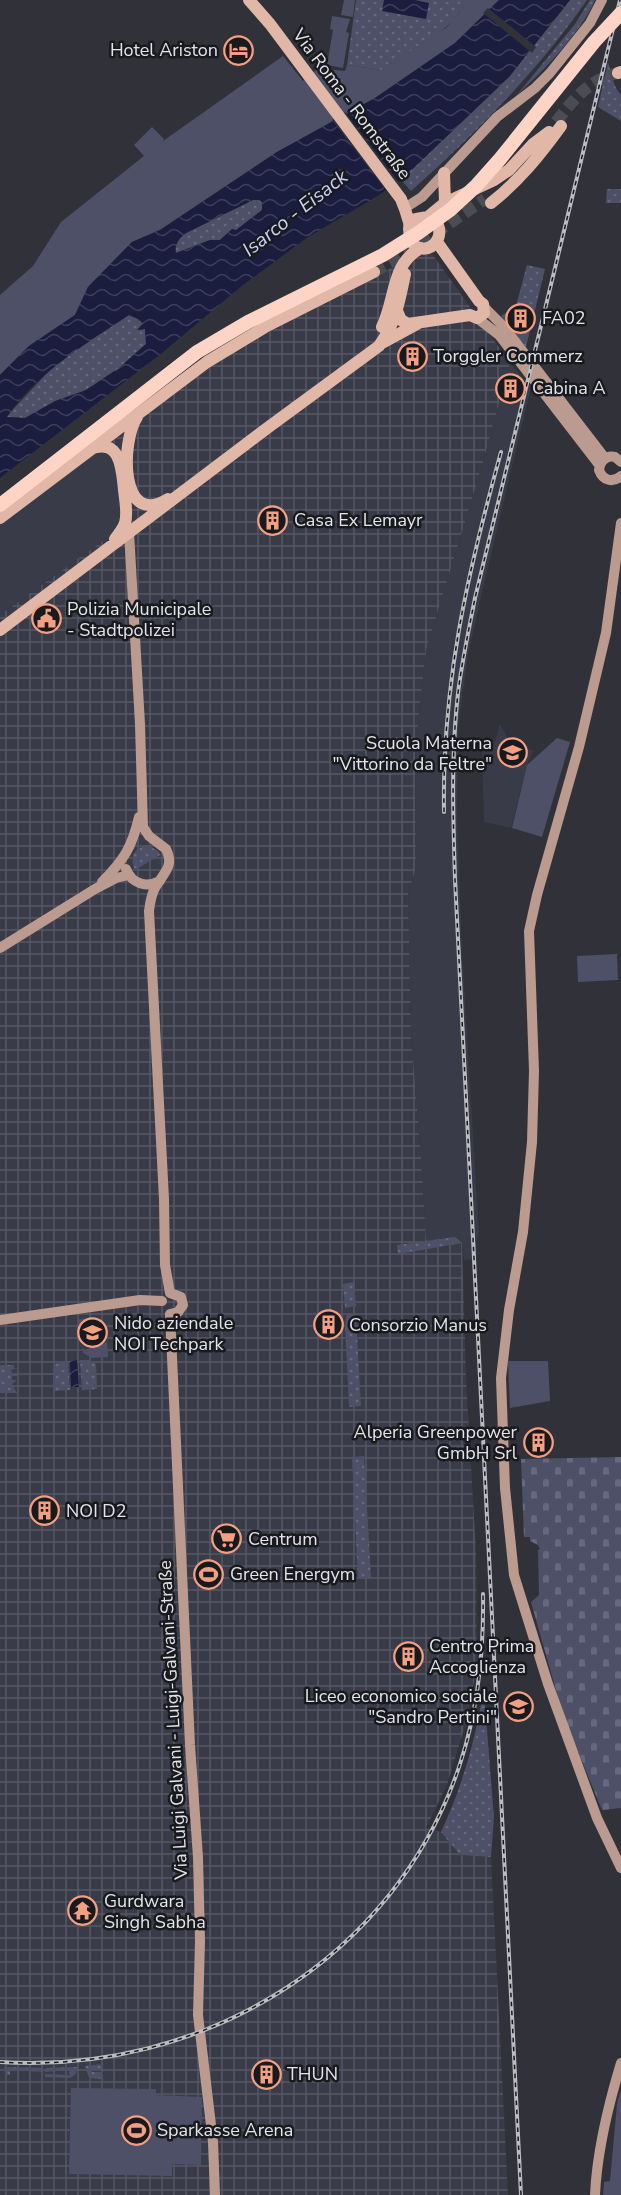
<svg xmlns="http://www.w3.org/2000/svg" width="621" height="2195" font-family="'Nunito Sans',sans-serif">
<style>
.built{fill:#3a3b49}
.industrial{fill:url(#industrial-grid)}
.grass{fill:url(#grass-dots)}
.cemetery{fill:url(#cemetery-stones)}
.park{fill:#4d5067}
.water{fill:url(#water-waves);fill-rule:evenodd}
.pier{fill:#313239}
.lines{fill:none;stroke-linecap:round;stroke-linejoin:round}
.primary-tunnel{stroke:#4c4d53;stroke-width:12;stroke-dasharray:12 6;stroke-linecap:butt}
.secondary{stroke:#bb9a8f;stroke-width:10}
.primary{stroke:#e1b7a8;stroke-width:12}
.rail-casing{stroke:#bbbcc2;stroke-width:4}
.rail{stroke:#191a1d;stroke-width:1.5;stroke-dasharray:4.5;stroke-linecap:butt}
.highway-bridge{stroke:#fdd4c6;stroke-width:14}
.labels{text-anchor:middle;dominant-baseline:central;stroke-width:5;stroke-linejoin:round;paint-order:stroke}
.poi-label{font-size:18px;fill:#e3e4e9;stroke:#191a1d;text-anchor:start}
.street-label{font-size:18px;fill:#e3e4e9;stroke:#191a1d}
.water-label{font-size:20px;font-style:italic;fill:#cad0f8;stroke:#191a1d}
</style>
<defs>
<pattern id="industrial-grid" width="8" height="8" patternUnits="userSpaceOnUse" patternTransform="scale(1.5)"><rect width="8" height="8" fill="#3a3b49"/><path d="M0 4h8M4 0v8" fill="none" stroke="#565763"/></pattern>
<pattern id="grass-dots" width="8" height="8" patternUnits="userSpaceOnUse" patternTransform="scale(1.5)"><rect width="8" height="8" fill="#4d5067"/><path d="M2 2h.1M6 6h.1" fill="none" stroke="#66697d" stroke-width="1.8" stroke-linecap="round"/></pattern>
<pattern id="cemetery-stones" width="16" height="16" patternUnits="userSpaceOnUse" patternTransform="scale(1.5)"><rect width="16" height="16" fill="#4d5067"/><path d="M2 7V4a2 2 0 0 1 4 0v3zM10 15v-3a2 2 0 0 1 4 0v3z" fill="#66697d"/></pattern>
<pattern id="water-waves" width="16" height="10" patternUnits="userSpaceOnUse" patternTransform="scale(1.5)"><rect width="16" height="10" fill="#1b1d3f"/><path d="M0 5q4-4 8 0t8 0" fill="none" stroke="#3c3e5b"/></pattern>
</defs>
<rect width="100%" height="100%" fill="#313239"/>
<path class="built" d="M510,363L531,387L480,601L468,655L458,729L457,814L462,954L479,1235L476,1242L477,1259L464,1260L462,1243L426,1241L421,1156L411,1034L408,894L416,867L415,752L426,650L479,476Z
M101,447L116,457L123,513L115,532L0,615V524Z
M500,724L510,743L533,751L527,765L511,828L484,822L482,739L495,742Z"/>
<path class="industrial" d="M422,249L430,251L510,363L479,476L426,650L415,752L416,867L408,894L411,1034L421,1156L426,1240L455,1237L462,1243L466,1379L476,1553L477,1667L465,1726L447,1785L426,1828L441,1832L460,1855L491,1857L508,2195H0V615L115,532L123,513L116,456L101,447L236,347L381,274Z"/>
<path class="grass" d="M356,0H460C460,5 461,10 458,14C451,28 397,62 381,70L347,65Z
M570,0H587C538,71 475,134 411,191L401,180L509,77Z
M590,0H595C581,33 542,72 516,96L575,24Z
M608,62C612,74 612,85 621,95V121L598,107Z
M607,189H621V203H606Z
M259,199L262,202V210L236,231L232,229L220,240H210L176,253C174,245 179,238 186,233L253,200Z
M527,265L545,269L526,347L501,316L516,306Z
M129,315L138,319L143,324L138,330L145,329L146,344L119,368L86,390L25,418L6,417L49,371L64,358Z
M148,845L158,851L160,855L135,870C129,857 134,848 148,845Z
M455,1237L462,1243L398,1254L397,1245Z
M354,1282L356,1306L345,1308L343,1284Z
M350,1313L356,1316L361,1406L349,1407L345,1323L347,1315Z
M92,1317V1326L85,1329V1335L79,1336L77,1320Z
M90,1360L96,1364L97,1389L82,1390L80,1360Z
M68,1361L70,1390L54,1391V1364Z
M0,1365H14V1368H17L11,1370L12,1373H16L18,1376H12V1380H17L12,1384L17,1393H0Z
M364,1456L371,1578L358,1579L352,1457Z
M481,1704L485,1705L494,1817L491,1857L460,1855L441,1832C460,1791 473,1749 481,1704Z
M103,2064L102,2069L91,2070L92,2072H102V2079L89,2078L85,2066Z
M4,2067L43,2068V2072L10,2070V2075H6Z
M77,2067L76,2074L70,2078L45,2077V2074L70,2075L69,2070L45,2072L46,2068Z"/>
<path class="cemetery" d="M621,1457V1808L602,1810L563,1715L531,1602L539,1595L538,1550L540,1549L538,1545L530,1541V1537H524L521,1459Z"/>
<path class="park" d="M344,0H355L353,17L341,15Z
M460,0H499L455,43L375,98L277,152L160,230L132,242L88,287L75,315L29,346L0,375V295L33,266L61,222L144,156L134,145L152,127L164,139L163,141L283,56L303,81L314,72L319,65L325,69L345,71L347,65L381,70L447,27L459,13Z
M332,16L350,19L346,32L349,33L343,68L327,65L333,30L330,29Z
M557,738L570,742L542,837L512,828L527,765Z
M617,954L618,980L578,982L577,956Z
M107,1342L108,1357L91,1358L82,1352Z
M508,1361H548L550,1401L510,1408Z
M71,2088L156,2089V2095L202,2097L201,2165L172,2164V2176L69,2174Z
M621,2089V2195H603L604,2182L610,2181L617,2104Z"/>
<path class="water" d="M384,0H415L429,3L426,19L382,11Z
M499,0H570L509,77L401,180L376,197L308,237L243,285L162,353L0,478V375L29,346L75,315L88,287L132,242L160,230L277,152L375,98L455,43ZM253,200H259L262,202V210L236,230L232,229L220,240H210L176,253C174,245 179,238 186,233ZM129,315L138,319L143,323L137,330L145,329L146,344L119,368L86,390L55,401L25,418L7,417C37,373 85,344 129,315Z
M77,1360L79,1387H71L70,1362Z"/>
<path class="pier" d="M488,8L536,47L532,53L483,13Z
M345,112L400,184L388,193L332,120Z"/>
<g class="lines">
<path class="primary-tunnel" d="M556,122C574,99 588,80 618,73
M374,272L400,257L485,199"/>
<path class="secondary" d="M408,206L422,197L497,117L535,88L550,73L590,23L602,0
M485,308L504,327L605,458
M477,318L499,335L600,466
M621,462L615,457C606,455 600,461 599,470C603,481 613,483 621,476
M621,523L606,633L579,747L537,895L529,931L534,1071L532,1142L523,1232L509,1310L501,1378L505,1488L514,1575L548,1684L597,1818L621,1868
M129,532L140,724L143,827L149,836L166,849C175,867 163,873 155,888C151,895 150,903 149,911L164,1199L165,1265L170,1293
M126,869C132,884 146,888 160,881
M102,882C124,860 132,847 139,817
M0,948L95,889L116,878L129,875
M170,1314L190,1745L198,1857L200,1941L198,2015L213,2142L215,2195
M170,1314L178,1312L183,1305L181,1297L170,1293
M0,1320L140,1300L162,1301
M595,2195C597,2150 608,2106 621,2063"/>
<path class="primary" d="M249,0L270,24L401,199C404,206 407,215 409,222C410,229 408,235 411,241C422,258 445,244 438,225L428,217L416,219L409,229
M618,73L621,72
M444,173L445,203
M491,203C519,181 540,155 561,126
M428,217L445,203L494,180L509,170L533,144L549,132
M398,313L401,320L408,324L470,315L477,318L484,313L483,304L479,301L437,242
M382,327C396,299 391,263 421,248
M382,343L417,324
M137,417C121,441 119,529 168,499
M90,449C121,437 122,470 124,490C125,500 128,513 125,523C123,529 119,534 115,539
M0,518L207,362L265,327L374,272
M0,630L270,426L379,346C396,322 399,303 405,274"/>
<defs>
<path id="rail" d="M444,812C442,683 467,575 501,452
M0,2062C201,2075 396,1959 460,1764C478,1709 484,1652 483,1594
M521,2195L455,879C453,817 451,755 458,693C462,661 469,629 475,598L620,0"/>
</defs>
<use href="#rail" class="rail-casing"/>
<use href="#rail" class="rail"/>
<path class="highway-bridge" d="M0,505L197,352L248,322L383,255L418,233L450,210L476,186L500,159L594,42L621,13"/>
</g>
<defs>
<symbol id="hotel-ring" viewBox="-11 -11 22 22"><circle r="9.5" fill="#191a1d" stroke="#f39f82" stroke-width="1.5"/><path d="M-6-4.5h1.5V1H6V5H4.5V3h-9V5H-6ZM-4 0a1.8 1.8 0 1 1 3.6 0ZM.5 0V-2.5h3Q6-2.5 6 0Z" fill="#f39f82"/></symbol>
<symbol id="building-ring" viewBox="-11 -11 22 22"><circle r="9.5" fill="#191a1d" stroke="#f39f82" stroke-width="1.5"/><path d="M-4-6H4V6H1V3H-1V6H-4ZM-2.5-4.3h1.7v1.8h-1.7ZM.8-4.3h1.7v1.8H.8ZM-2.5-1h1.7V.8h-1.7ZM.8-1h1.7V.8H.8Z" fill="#f39f82"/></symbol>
<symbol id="civic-ring" viewBox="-11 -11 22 22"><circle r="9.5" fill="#191a1d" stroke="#f39f82" stroke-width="1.5"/><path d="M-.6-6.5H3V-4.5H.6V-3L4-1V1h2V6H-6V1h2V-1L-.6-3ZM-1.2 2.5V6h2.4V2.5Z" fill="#f39f82"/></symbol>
<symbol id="school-ring" viewBox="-11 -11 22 22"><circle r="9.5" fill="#191a1d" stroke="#f39f82" stroke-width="1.5"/><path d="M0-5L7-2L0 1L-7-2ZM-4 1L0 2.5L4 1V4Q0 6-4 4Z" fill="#f39f82"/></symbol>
<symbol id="supermarket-ring" viewBox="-11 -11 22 22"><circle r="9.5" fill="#191a1d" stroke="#f39f82" stroke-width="1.5"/><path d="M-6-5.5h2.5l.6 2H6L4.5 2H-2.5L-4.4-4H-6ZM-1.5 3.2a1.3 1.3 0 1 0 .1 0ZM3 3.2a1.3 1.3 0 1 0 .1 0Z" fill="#f39f82"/></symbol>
<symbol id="stadium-ring" viewBox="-11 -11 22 22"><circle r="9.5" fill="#191a1d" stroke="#f39f82" stroke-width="1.5"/><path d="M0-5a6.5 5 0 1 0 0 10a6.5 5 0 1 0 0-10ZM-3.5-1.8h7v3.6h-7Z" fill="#f39f82"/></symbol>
<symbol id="temple-ring" viewBox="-11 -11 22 22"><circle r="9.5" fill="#191a1d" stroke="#f39f82" stroke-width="1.5"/><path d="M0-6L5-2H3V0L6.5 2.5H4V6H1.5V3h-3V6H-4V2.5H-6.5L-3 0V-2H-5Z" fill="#f39f82"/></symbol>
</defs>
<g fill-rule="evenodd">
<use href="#hotel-ring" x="222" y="34" width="33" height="33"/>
<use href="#building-ring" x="504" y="302" width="33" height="33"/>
<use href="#building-ring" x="396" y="340" width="33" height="33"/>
<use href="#building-ring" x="494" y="372" width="33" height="33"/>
<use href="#building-ring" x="256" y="504" width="33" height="33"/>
<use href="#civic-ring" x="30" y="602" width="33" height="33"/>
<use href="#school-ring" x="496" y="736" width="33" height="33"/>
<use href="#building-ring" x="312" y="1308" width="33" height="33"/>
<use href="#school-ring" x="76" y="1316" width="33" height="33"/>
<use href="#building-ring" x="522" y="1426" width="33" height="33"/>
<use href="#building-ring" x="28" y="1494" width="33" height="33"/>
<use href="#supermarket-ring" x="210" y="1522" width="33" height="33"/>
<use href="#stadium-ring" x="192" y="1558" width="33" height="33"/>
<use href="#building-ring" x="392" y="1640" width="33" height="33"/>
<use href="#school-ring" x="502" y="1690" width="33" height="33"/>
<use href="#temple-ring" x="66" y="1894" width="33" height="33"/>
<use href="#building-ring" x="250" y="2058" width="33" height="33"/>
<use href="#stadium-ring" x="120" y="2114" width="33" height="33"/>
</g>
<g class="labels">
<g class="poi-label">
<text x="218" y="50" text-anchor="end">Hotel Ariston</text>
<text x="542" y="318">FA02</text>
<text x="433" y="356">Torggler Commerz</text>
<text x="532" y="388">Cabina A</text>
<text x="294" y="520">Casa Ex Lemayr</text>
<text x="67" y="609">Polizia Municipale<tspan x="67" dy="21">- Stadtpolizei</tspan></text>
<text x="492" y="743" text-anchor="end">Scuola Materna<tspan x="492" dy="21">"Vittorino da Feltre"</tspan></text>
<text x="114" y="1323">Nido aziendale<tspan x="114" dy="21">NOI Techpark</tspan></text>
<text x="349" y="1325">Consorzio Manus</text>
<text x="517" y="1432" text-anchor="end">Alperia Greenpower<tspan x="517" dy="21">GmbH Srl</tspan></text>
<text x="66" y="1511">NOI D2</text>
<text x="248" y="1539">Centrum</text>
<text x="230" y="1574">Green Energym</text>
<text x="429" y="1646">Centro Prima<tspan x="429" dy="21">Accoglienza</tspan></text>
<text x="497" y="1696" text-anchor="end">Liceo economico sociale<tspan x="497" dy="21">"Sandro Pertini"</tspan></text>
<text x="104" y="1901">Gurdwara<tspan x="104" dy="21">Singh Sabha</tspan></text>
<text x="287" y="2074">THUN</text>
<text x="157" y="2130">Sparkasse Arena</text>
</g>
<g class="street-label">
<text transform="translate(352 104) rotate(53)">Via Roma - Romstraße</text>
<text transform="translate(173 1720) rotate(-93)">Via Luigi Galvani - Luigi-Galvani-Straße</text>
</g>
<g class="water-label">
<text transform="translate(295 213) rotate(-38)">Isarco - Eisack</text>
</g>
</g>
</svg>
